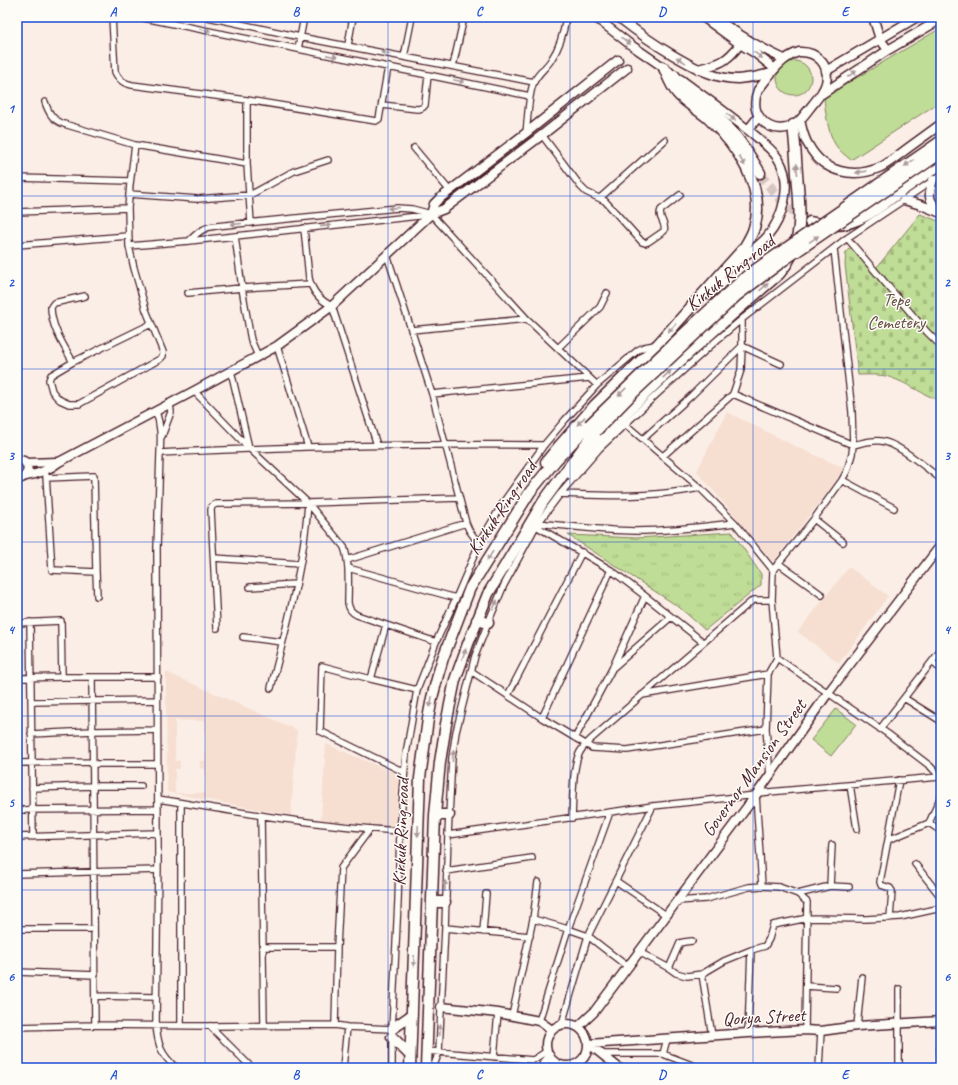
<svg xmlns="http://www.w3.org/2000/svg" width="958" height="1085" font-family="Caveat,sans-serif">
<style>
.built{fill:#f6ded1;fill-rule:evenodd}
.grass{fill:#bfdd96;stroke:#847e60}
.cemetery{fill:url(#cemetery-stones);stroke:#847e60}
.park{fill:url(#park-tufts);stroke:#847e60}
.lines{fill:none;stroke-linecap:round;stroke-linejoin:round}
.highway-tunnel{stroke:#d7c5c1;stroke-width:10;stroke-dasharray:10 5;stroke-linecap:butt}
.street-casing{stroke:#4a1f2b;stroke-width:8}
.secondary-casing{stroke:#4a1f2b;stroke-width:11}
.highway-casing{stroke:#4a1f2b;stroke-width:13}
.street{stroke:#fdfcf7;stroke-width:5.5}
.secondary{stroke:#fdfcf7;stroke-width:8}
.highway{stroke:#fdfcf7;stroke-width:10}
.highway-bridge-casing{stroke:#4a1f2b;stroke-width:13;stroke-linecap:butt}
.highway-bridge{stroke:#fdfcf7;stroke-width:10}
.oneway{fill:#ac999b}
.grid{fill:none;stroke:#1d4ed8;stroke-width:1;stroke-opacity:0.55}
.labels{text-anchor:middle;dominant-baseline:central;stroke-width:3;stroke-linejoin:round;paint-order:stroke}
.street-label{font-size:19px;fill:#4a1f2b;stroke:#fdfcf7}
.park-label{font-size:19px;fill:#674e46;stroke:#fdfcf7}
.neatline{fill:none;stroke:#1d4ed8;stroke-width:1.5}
.grid-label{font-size:13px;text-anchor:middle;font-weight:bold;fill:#1d4ed8}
</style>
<defs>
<pattern id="cemetery-stones" width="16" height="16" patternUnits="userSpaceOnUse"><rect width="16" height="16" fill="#bfdd96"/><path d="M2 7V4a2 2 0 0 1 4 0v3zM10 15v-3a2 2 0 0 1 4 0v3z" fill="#a6bd81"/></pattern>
<pattern id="park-tufts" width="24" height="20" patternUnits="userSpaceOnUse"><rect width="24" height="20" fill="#bfdd96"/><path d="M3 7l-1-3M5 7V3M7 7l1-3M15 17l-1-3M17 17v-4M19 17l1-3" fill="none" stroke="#a6bd81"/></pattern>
</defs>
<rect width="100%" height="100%" fill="#faeee6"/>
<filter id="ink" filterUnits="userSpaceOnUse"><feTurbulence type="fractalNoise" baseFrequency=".025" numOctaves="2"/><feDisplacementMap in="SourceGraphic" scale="8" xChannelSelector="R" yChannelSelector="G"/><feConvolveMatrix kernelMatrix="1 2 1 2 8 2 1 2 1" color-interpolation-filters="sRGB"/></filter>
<g filter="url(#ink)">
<path class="built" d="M727,412L801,449L844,468L829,490L773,562L697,471Z
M849,567L888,596L839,663L798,632Z
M166,672L297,730L291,815L235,805L167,792ZM175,720L205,721V761H200V768L205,769V793H175V769H180V761H175Z
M326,744L399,775L395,827L321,820Z"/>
<path class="grass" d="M941,28V101L851,160C845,155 839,151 835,144C828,133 825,110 824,97Z
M777 78a17 17 0 1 1 34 0a17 17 0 1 1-34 0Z
M836,709L856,724L831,756L811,740Z"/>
<path class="cemetery" d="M920,214L941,222V401C923,395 908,383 889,377C880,374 868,375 858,375L845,264L846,252L849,249L854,250L873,272Z"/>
<path class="park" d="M732,532L761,574V585L705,630L679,607L568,535L636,538Z"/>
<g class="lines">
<path class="highway-tunnel" d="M760,173C774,193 788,210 810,222"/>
<defs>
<path id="street" d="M112,17L115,72C119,80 123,83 132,85L247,100L376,121L379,119L388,67
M139,17L428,75L530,96
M208,17L300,37L534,82
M348,45L353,17
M298,49L304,17
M404,57L412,17
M453,66L464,17
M247,100V164L251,223
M45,102C49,114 53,120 64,124L135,145L247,164
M382,105L417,109C421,109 423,108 425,105L428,75
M526,133C528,119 528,94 534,82C538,73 546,68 551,60C560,47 564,32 566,17
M542,135L581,187L586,192L605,201L642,242L645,243L648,242L664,231C667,223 657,218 661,210L680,195
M135,145L130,184L128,208L129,246L134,268L146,310L163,352V356L160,359L79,404H69L60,400L56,396L52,391L49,380L51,375L73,362L151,324
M414,148L450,191
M17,178L130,181
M129,194L197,199L250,195L294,171L328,160
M600,198L665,140
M17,212L128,208
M304,228L309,278C312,291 319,300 332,306L377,445
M235,236L242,288L250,335L251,340L258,356
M847,238L927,332L941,346
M189,241C198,232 204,227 216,226L397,208L412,209L431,214L527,319L597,385
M17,245L128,236
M129,246L189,241L428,215
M387,255L432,394L466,523L469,530L479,544
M188,293L242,288L310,284
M411,330L527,319
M277,346L308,447
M558,348L595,312L600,307L607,293
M73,362C64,346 51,327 51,307L54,303L85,296
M231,371L249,448
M194,391L249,448L308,503L344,547C350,563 348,586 348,603C349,609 351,612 357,615L436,642
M432,394L589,378
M733,394L853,445C862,443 871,440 881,441C898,443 926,468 941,479
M156,411C161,426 161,438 160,453L157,548L158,861L156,1025C158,1046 161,1054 176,1068
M625,424L700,488L735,523L773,570
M162,436L171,412L170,404
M643,439L691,396L742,346L781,364
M160,453C288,446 416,444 544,445
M663,456L733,394L741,370L742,346V319
M46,475L52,570L96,572
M46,478L94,476L96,572L97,596
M842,480L894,508
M560,494C595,495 631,497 666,493C677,492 689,490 700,488
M814,519L843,542
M538,523C570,526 602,531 635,531C669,531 702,527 735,523
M536,526L611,570L645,596L703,642
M214,558L300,564
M347,560L466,523
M778,563L822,595
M348,568L456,598
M250,587L296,584
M30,622L33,837
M17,623L61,621L62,677H158
M386,625L371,679L322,666L320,731L404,772
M217,628L211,510L212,506L216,504L308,503L459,498
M243,637L282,642
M777,658L888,734L930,766L941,778
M932,662L941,669
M614,667L671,617
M471,671L542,718L592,748L627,750L766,729
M92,677L95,1025
M17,678L62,677
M371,679L417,690
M271,688C286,628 304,566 308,503
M508,695L582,552
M642,695L768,674
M904,698L941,721
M31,702L157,700
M542,718L611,570
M880,729L904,698L941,650
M31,734L92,731L157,730
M575,738L612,669L645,596
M17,763L92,762
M92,764H157
M770,775L766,729L768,674L777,658L772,600L773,570L814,519L842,480L847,471L852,454L853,445L852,412L834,249
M899,780L888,840L929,823L941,796
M850,785L857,829
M32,788L93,786H141
M757,793L939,777
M158,799C238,812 318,826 400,831L406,754L417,690L436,642L456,598L479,544L504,501L544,445L565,420L597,385L638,350L644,347L655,345
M17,810L158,809
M261,816L264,1024
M572,818C573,802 572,766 580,752C584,745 591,739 597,734L753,600H772
M929,823L941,831
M370,829L341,868L337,947L335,1025L347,1027L392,1029
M448,835L653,806L756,795L762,886
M17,837L158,833
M888,840L880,882L881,885L890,888L892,891L890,918
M915,864L941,897
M446,871L532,858
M17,874L158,870
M616,881L666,915
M830,886L832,845
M798,894L830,886L849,887
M677,901L706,899L749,887L762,886L779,887L790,891L798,894L807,902L805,1030
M533,919L568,929L588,936L628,967
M445,928L530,936
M17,929H94
M483,932L486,894
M262,947H337
M639,952L669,968L676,973L687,976L702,974L724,961L751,950L765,946L769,939L773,925L808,918L866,919L900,917L941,908
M669,968L680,943L684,942L692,941
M17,972L95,975
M702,974L712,1036
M806,986L836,988
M95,996L156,997
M512,1016L533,919L538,882
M539,1021L568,929L610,812
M562,1024L588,936L653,806
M181,1025V803
M210,1026L252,1068
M857,1026L862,977
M17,1027L95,1025L210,1026L335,1025
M392,1030L398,901L400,831
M748,1033L751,950
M427,1051L533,1060L547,1051
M601,1054H663L700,1068
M663,1054L667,1039
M494,1057L498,1013
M343,1068L347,1027
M392,1068V1038
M433,1068L439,1052L445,928L448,835L452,758L456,732L475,656L488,623L504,585L536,526L560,494L600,448L656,395L717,340L742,319L847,238L941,175
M819,1068L821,1031
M899,1068V989
M940,1068V1021L941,1004"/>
<path id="secondary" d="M595,17L631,45L669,71
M618,17C636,31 654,44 673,55C694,67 713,79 738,79C750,78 760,76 771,73
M703,17L740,44L755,53L775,69
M714,17C736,33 759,48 784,59
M873,17L880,39L888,50
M799,52C817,51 830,65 826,83C824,91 818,98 813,104C808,110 804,116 799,121C788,131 771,132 761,119C754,111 754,100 758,90C770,75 780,58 799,52Z
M698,69C719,64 727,62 740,44
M826,71L917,17
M680,79C706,98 733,117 758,138C765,145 774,151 779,160C793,184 783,218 767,237C757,248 745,256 733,264
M822,94L888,50L941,19
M800,120C802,129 804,139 809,146C824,173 854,179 881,167C889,163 897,156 904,151C916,142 929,133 941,124
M748,130L759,116
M933,180C928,195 928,200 939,211
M904,200L921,205L941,213
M431,214L434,204L439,199L526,133L618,60
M17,459L24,461C31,469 27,478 17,479
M27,463L58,462
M26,476C39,474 49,470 59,462L194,391L277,346L332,306L431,214L444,209L542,135L627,68
M441,1007L498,1013L539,1021L552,1030
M546 1045a21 21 0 1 1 42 0a21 21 0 1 1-42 0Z
M578,1027L594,1012L639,952L756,795L828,693L941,545
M589,1044L748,1033L805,1030L821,1031L857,1026L941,1021
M589,1044L619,1068
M542,1068L549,1055"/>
<path id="highway" d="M674,75C687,95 704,104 721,120C737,135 749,154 760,173
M810,222C818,224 826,225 835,225C859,225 881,206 900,192C914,183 927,173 941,164
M709,293C718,285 734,274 740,291
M546,462L560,445L595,405L658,344L744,248C748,241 752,235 754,228C767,188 736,144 708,118C699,110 684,102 677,93C671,86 668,77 664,68
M571,474C632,400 706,337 779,274C785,267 790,259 793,251C803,227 799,199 797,174C796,158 795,141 793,125
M477,620L488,623
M435,815H449
M432,902H445
M392,1029L412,1015
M392,1037L410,1055
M410,1068L420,778L428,719L432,698L438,675L443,658L470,588L530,492L556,460L589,425
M426,1068L435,815L440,762L446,724L455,680L468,644L488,594L543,502L588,441L596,431"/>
</defs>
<use href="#street" class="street-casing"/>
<use href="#secondary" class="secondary-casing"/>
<use href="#highway" class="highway-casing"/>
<use href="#street" class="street"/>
<use href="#secondary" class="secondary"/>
<use href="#highway" class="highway"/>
<defs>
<path id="highway-bridge" d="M589,425L659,357L720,300L749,274L941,141
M596,431L632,394L736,296L784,260L941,153"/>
</defs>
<use href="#highway-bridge" class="highway-bridge-casing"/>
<use href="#highway-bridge" class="highway-bridge"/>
</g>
<defs><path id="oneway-solid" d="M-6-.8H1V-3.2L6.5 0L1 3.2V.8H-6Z"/></defs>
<g class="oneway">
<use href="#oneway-solid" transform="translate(205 30) rotate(11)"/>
<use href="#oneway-solid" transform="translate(626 41) rotate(38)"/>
<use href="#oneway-solid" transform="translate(386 53) rotate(-168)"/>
<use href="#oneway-solid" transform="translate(758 55) rotate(37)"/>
<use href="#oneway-solid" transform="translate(332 56) rotate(11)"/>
<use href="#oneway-solid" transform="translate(681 60) rotate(-149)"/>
<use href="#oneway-solid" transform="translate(852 74) rotate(-34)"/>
<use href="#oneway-solid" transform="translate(459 81) rotate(12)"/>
<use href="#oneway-solid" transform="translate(731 117) rotate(37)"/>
<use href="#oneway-solid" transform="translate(742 161) rotate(59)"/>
<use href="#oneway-solid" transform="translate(909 163) rotate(146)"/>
<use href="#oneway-solid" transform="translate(797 169) rotate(-95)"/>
<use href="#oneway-solid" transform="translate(861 172) rotate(172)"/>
<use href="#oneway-solid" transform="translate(393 208) rotate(175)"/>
<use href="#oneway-solid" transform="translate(236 224) rotate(175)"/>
<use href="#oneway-solid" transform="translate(326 226) rotate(-6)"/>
<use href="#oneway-solid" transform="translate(814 239) rotate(-34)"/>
<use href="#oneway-solid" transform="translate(764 287) rotate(-41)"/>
<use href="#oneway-solid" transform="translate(672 328) rotate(132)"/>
<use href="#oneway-solid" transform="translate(667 374) rotate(-43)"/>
<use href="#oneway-solid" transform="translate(622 392) rotate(136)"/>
<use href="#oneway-solid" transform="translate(581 421) rotate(133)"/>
<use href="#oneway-solid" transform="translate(490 556) rotate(121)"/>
<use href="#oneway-solid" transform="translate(495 605) rotate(-67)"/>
<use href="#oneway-solid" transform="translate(464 654) rotate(-70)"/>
<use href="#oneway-solid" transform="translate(431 702) rotate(102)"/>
<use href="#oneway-solid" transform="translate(453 756) rotate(-84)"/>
<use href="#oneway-solid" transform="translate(418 831) rotate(92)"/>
<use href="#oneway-solid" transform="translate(445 886) rotate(-89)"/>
<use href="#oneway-solid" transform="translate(414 961) rotate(92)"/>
<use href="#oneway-solid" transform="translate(440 1030) rotate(-87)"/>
</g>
</g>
<path class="grid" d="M205,17V1068M388,17V1068M570,17V1068M753,17V1068M17,196H941M17,369H941M17,542H941M17,716H941M17,890H941"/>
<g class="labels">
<g class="street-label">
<text transform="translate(730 273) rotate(-39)">Kirkuk Ring road</text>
<text transform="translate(502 508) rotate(-56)">Kirkuk Ring road</text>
<text transform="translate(754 768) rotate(-54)">Governor Mansion Street</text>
<text transform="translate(401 832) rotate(-88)">Kirkuk Ring road</text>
<text transform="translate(764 1017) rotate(-3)">Qorya Street</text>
</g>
<g class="park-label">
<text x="896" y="300">Tepe<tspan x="896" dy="22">Cemetery</tspan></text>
</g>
</g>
<rect width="958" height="1085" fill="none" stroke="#fdfcf7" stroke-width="44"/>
<rect x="22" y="22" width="914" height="1041" class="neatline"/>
<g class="grid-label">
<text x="113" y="16">A</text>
<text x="296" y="16">B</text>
<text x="479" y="16">C</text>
<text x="662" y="16">D</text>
<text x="845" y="16">E</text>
<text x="11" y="113">1</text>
<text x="947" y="113">1</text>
<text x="11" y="287">2</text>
<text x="947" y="287">2</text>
<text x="11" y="460">3</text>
<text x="947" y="460">3</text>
<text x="11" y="634">4</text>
<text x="947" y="634">4</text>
<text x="11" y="807">5</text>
<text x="947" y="807">5</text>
<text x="11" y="981">6</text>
<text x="947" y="981">6</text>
<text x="113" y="1079">A</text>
<text x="296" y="1079">B</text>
<text x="479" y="1079">C</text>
<text x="662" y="1079">D</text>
<text x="845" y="1079">E</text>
</g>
</svg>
